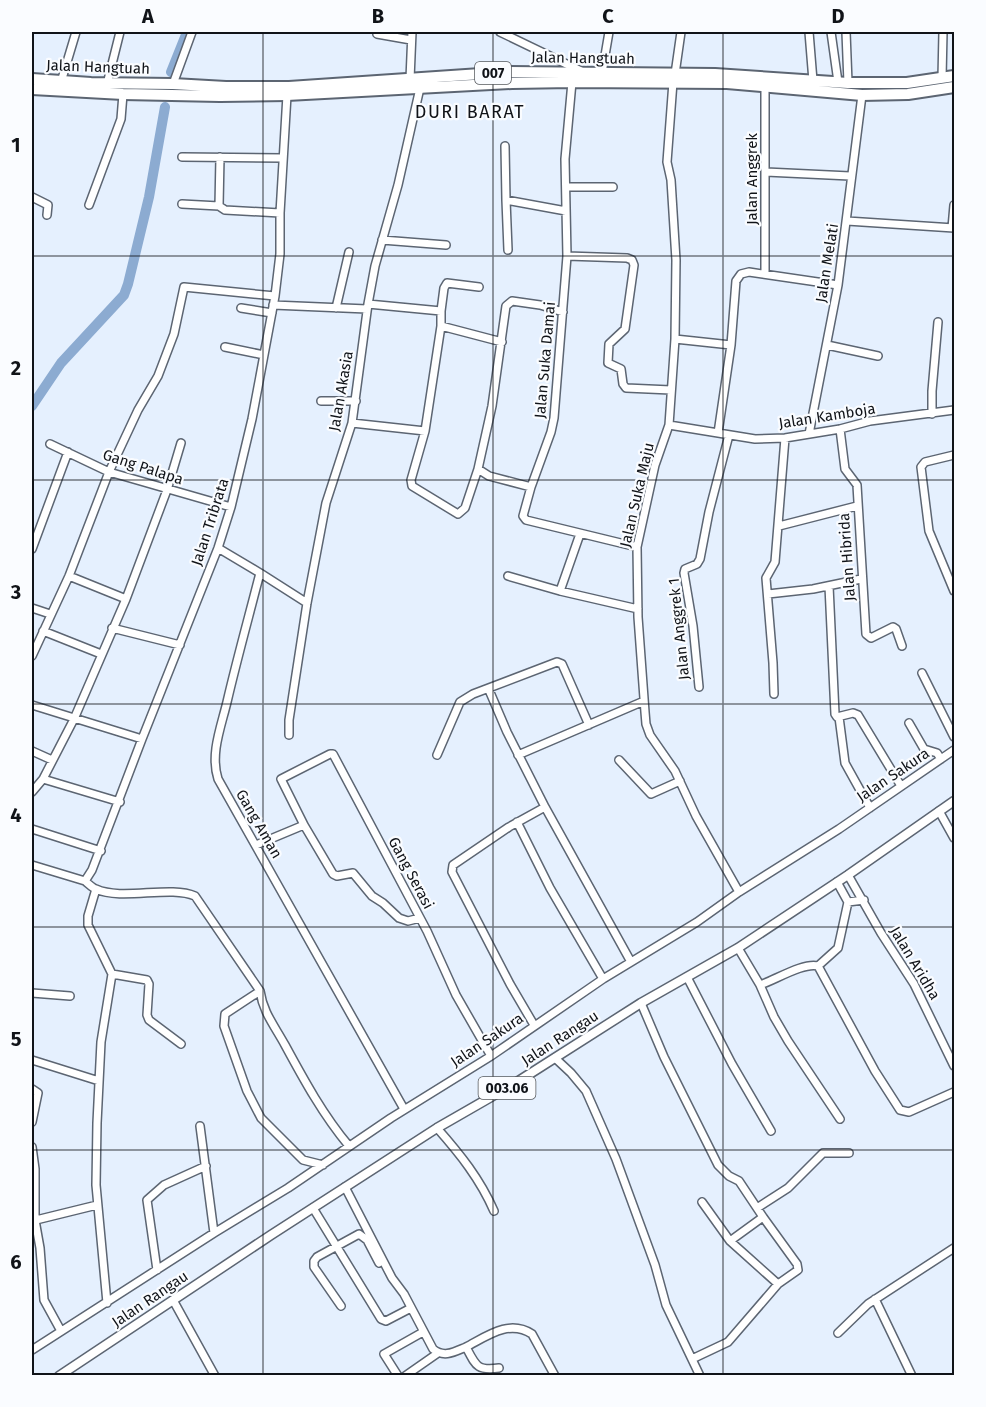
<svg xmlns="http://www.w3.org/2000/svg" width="986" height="1407" font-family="'Fira Sans',sans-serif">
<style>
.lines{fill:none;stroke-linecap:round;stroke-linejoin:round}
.river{stroke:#8cabd1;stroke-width:10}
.minor-casing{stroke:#5c6572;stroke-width:10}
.major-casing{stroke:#5c6572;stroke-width:11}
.highway-casing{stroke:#5c6572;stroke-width:14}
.minor{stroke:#fff;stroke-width:7}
.major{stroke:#fff;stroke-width:8}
.highway{stroke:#fff;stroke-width:10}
.grid{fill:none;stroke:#101318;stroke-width:1.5;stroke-opacity:0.55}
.labels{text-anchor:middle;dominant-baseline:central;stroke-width:4.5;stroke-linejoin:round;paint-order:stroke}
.shield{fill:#fafcff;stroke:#56595d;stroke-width:1.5}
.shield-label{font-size:14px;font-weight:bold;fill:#101318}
.street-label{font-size:15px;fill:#101318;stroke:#fafcff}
.quarter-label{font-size:18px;letter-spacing:1.5px;fill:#101318;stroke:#fafcff}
.neatline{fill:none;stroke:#101318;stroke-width:2}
.grid-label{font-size:20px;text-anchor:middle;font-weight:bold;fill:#101318}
</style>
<rect width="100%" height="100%" fill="#e5f0fe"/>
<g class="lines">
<path class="river" d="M171,72L187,32
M32,406L61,363L124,295L128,284L149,197L165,107"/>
<defs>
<path id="minor" d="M500,32L581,71
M809,32L813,81
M831,32L838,82
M846,32L848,83
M377,34L411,40
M602,73L609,32
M675,74L681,32
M942,78L943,32
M410,79L412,32
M61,82L76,32
M572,82L565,159L567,256L554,418L551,432L531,487L523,516L526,520L637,547
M673,82L667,162L671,180L676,260L675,339L669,425L655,465L637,547L638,617L645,712L646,724L650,735L675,771L696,816L739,892
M107,84L120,32
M173,84L192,32
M765,85V274
M505,146L506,200L566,211
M182,157L283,158
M766,172L850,176
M566,187H613
M32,197L48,205L47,215
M506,200L508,250
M182,204L219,206L225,210L280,213
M89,205L121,119L123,94
M219,206L220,157
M847,221L954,228
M952,228L954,205
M382,240L446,245
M567,256L627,258L632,260L634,265L625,329L609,344L608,363L621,369L623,384L626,388L671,390
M368,304L441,311V326L425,431L411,480L412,486L458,514L465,508L478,469
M273,305L367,309
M241,308L272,313
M336,308L349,252
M441,311L444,288L447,283L479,287
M441,326L502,342
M675,339L731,345
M827,345L878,356
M225,347L264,355
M321,401H356
M932,414V391L938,322
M352,423L425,431
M669,425L755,439L785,438L840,429L870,421L954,410
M840,429L845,469L857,485L866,634L871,638L893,627L896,629L902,646
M718,433L731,345L736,281L741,274L749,272L838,285
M809,434L838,285L862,95
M50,444L109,472L231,507
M954,455L925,462L921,467L929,531L954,591
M531,487L489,476L478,469L492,406L506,306L512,301L540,305L563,312
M779,526L857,506
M218,548L260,573C249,616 237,659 227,702C221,727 210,754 218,779L404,1109
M32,549L68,452
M260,573L307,603
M69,576L126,599
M508,576L560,591L638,609
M829,586L835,714L837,717L853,713L858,715L901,786
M560,591L580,534
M768,594L813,589L861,579
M32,608L50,614
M112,628L180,645
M43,631L101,654
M32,656L69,576L109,472L138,410L158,376L174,334L184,287L275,296
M922,673L954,737
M699,687L693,626L684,573L685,569L697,564L700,559L709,512L729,435
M489,690L507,732L545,807
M774,694L773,663L766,578L775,562L785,438
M32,705L142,739
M839,717L845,763L870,808
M909,723L924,749L937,753L941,759
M289,735V720L307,603L326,503L352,423L368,304L375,266L398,185L420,88
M32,751L52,760
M437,755L460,702L473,694L557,662L562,664L589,725
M518,755L644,701
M619,760L651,794L680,781
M32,792L43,779
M120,802L43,779L74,719L126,599L167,490L181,443
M939,811L954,838
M517,822L550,888L603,979
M304,825L333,874L337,876L353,873L372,896L383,903L399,918L408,921L420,918
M32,829L101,851
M256,845L304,825L281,779L330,754H333L427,931L456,995L491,1056
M32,865L85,881L92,870L142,739L218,548L231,507L252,419L275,296L280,254V213L287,95
M848,875L881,933L914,984L954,1066
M85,881C89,884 92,888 96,889C122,901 170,885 195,896L260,991C263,1012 274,1025 285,1045C304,1080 323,1115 349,1146
M837,882L848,902L864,900
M96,889L88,916V925L112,974L147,980L149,984L147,1015L149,1020L181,1044
M738,948L760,985L774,1017L788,1041L840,1119
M818,966L838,948L848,902
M687,977L732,1064L771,1131
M760,985C775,980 804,962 818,966L875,1071L900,1110L909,1112L954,1092
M260,991L225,1014L224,1026L247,1091L261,1118L303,1160L323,1165
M32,993L70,996
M641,1003L664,1057L718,1165L729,1176L739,1181L763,1217L730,1241
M534,1025L510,984L452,872L453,865L509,827L545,807L631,962
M555,1058L571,1073L586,1091L616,1159L655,1265L666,1305L700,1376
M32,1060L99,1081
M32,1089L38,1093L32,1122
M200,1126L214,1233
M437,1128C460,1154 480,1179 494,1211
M32,1147L35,1169V1220L40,1248L44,1300L61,1331
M345,1187L392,1278L404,1294L433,1349C444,1358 454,1352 466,1347C476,1366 477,1371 499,1368
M702,1202L730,1241L778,1284
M313,1208L381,1319L386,1321L411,1308
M757,1208L788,1188L823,1153H849
M32,1221L97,1205
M157,1270L147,1200L164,1185L206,1166
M875,1299L912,1376
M173,1300L215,1376
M107,1303L96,1185L97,1123L101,1042L112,974
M341,1306L314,1267V1261L317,1257L359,1234L367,1240L379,1263
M838,1333L868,1304L954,1248
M466,1347C487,1336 509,1319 532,1334L555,1376
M32,1350L214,1233L288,1188L391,1118L491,1056L603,979L697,922L739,892L839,829L954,750
M692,1359L728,1342L778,1284L798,1270L797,1264L763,1217
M398,1376L384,1354L423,1332
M405,1376L438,1353"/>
<path id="major" d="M59,1376L271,1235L437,1128L517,1082L641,1003L738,948L848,875L954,801"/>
<path id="highway" d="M32,79L91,83L173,84L226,87H289L510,72L715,74L848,83H907L954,76
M32,89L123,94L220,96L287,95L512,83L572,82L727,83L862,95L908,94L954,87"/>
</defs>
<use href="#minor" class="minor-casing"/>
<use href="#major" class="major-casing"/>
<use href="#highway" class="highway-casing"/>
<use href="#minor" class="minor"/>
<use href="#major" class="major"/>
<use href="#highway" class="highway"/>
</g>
<path class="grid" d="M263,32V1376M493,32V1376M723,32V1376M32,256H954M32,480H954M32,704H954M32,927H954M32,1150H954"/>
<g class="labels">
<g class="shield">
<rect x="475" y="62" width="36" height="22" rx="4.5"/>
<rect x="478.5" y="1077" width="57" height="22" rx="4.5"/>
</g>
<g class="shield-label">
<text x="493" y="73">007</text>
<text x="507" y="1088">003.06</text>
</g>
<g class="street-label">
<text transform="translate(583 58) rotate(1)">Jalan Hangtuah</text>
<text transform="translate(98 67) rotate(2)">Jalan Hangtuah</text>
<text transform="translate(752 179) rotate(-90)">Jalan Anggrek</text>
<text transform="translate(827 263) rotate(-81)">Jalan Melati</text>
<text transform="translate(545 360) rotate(-85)">Jalan Suka Damai</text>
<text transform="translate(341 391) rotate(-80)">Jalan Akasia</text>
<text transform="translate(827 416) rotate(-9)">Jalan Kamboja</text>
<text transform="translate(143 467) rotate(18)">Gang Palapa</text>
<text transform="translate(637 495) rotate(-77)">Jalan Suka Maju</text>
<text transform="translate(210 522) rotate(-72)">Jalan Tribrata</text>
<text transform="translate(847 557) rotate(-94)">Jalan Hibrida</text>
<text transform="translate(679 629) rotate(-96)">Jalan Anggrek 1</text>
<text transform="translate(893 775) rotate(-34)">Jalan Sakura</text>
<text transform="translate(259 824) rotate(60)">Gang Aman</text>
<text transform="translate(411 873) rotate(62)">Gang Serasi</text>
<text transform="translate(915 963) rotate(59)">Jalan Aridha</text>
<text transform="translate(560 1038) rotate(-33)">Jalan Rangau</text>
<text transform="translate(487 1040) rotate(-34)">Jalan Sakura</text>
<text transform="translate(150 1299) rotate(-34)">Jalan Rangau</text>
</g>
<g class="quarter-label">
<text x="470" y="112">DURI BARAT</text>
</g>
</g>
<rect width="986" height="1407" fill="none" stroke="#fafcff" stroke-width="66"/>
<rect x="33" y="33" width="920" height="1341" class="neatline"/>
<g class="grid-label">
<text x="148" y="23">A</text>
<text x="378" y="23">B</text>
<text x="608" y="23">C</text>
<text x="838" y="23">D</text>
<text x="16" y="152">1</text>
<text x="16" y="375">2</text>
<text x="16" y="599">3</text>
<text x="16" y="822">4</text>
<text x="16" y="1046">5</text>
<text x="16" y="1269">6</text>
</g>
</svg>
